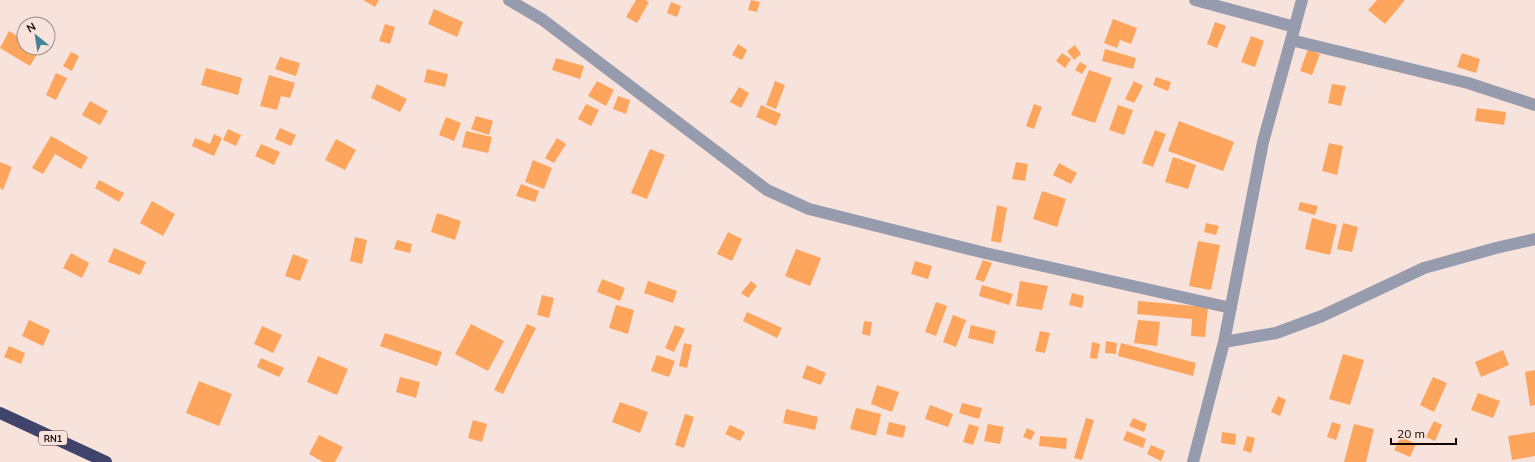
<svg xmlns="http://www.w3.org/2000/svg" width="1535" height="462" font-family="Mulish,sans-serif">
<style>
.building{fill:#fda55d}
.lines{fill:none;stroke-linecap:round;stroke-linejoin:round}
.street{stroke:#979bae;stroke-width:12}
.highway{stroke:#40446a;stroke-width:12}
.labels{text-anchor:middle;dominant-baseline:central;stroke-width:4;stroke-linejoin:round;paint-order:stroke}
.shield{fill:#f8e2dc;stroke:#5a4844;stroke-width:1}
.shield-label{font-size:9px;font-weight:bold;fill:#160603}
</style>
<rect width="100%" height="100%" fill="#f8e2dc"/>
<path class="building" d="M363,0H379L375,7Z
M636,0H645L649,2L637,23L626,17Z
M751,0L760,2L757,12L748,10Z
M1377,0H1405L1385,24L1368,10Z
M671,2L681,6L677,17L667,13Z
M434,9L463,22L457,37L428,24Z
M1113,19L1137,28L1131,44L1120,40L1117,48L1104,43Z
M1215,22L1226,26L1217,48L1207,44Z
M385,24L395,27L390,44L379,41Z
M9,31L24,40V48L40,49L30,66L0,48Z
M1251,36L1264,41L1255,67L1241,62Z
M738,44L747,50L742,60L732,55Z
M1075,45L1081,54L1074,60L1067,51Z
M1105,49L1136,58L1133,69L1102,61Z
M1308,49L1320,54L1312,75L1300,71Z
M71,52L79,56L72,71L63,66Z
M1062,53L1071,59L1065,68L1056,61Z
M1462,53L1480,59L1476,73L1457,67Z
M280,57L300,63L296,76L275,69Z
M556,58L584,66L580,79L552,70Z
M1080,62L1087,66L1082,74L1075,70Z
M206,68L242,78L238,95L201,85Z
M427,69L448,74L445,87L424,82Z
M1089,70L1112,78L1095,123L1071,115Z
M56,73L67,78L56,100L46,95Z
M269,75L295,83L290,98L281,96L277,110L260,106Z
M1156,77L1171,82L1168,91L1153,85Z
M597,81L614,90L606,106L588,96Z
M775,81L785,85L776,109L766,105Z
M1134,81L1143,86L1134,103L1125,99Z
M377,84L407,99L400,112L371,98Z
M1332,84L1346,86L1341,106L1328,103Z
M739,87L749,93L741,108L730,102Z
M618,96L630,100L626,114L613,109Z
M90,101L108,111L100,125L82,115Z
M586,104L599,110L591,126L578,119Z
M1034,104L1042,107L1034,129L1026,126Z
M761,105L781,114L776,126L756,117Z
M1118,105L1133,110L1124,135L1109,130Z
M1477,108L1506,112L1504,125L1475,121Z
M476,116L493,121L489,135L471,129Z
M446,117L461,123L454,141L439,135Z
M1179,121L1234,142L1223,171L1168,151Z
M280,128L296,135L291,146L275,139Z
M228,129L241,135L236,146L223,140Z
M1155,130L1166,134L1153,167L1142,163Z
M466,131L492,137L488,153L462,147Z
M214,134L222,138L214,156L192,146L195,138L210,144Z
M51,136L88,157L81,169L55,154L43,174L32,168Z
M557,138L566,144L554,163L545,158Z
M336,139L356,150L345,170L325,160Z
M1329,143L1343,146L1337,175L1322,171Z
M261,144L280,152L274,165L255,156Z
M650,149L665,155L647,199L631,193Z
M1173,157L1196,165L1188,189L1165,182Z
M533,160L552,168L544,189L525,182Z
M0,162L12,167L3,190L0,188Z
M1016,162L1028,164L1025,181L1012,179Z
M1059,163L1077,173L1071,184L1053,175Z
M99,180L124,193L119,202L95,188Z
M521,184L539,191L535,202L516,196Z
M1042,191L1066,199L1057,227L1033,219Z
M152,201L175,214L163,236L140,223Z
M1300,202L1318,206L1315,215L1298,210Z
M997,205L1007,208L1001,243L991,241Z
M437,213L461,221L455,240L431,232Z
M1312,218L1337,225L1330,255L1305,249Z
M1206,223L1219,226L1216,235L1204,232Z
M1343,223L1358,227L1352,252L1337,249Z
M728,232L742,239L732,261L717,254Z
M355,237L367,240L362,264L350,261Z
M397,240L412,244L410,253L394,249Z
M1198,241L1220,245L1211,290L1189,286Z
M114,248L146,262L140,275L108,262Z
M796,249L821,258L810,286L785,276Z
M71,253L89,263L82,278L63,268Z
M293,254L308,260L300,281L285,276Z
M983,260L992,263L984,282L975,279Z
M915,261L932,266L928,279L911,274Z
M602,279L625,288L620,301L597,292Z
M648,281L677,291L673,303L644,293Z
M751,281L757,286L748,298L741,293Z
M1020,281L1048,286L1042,310L1016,306Z
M982,285L1013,294L1009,305L979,296Z
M1072,293L1084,296L1082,308L1069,305Z
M542,295L554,298L549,318L537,315Z
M1138,301L1208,307L1205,337L1191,336L1192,319L1137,314Z
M936,302L947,306L936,336L925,332Z
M616,305L634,310L628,334L609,328Z
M747,312L782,328L777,338L743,321Z
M953,315L966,320L956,347L943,342Z
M29,320L50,330L43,346L22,336Z
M1138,320L1160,322L1157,346L1134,343Z
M864,321L872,322L870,336L862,334Z
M471,324L504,341L488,371L455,354Z
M527,324L536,328L503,394L494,390Z
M675,325L685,329L674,352L665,348Z
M971,325L996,331L993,344L968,338Z
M262,326L282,335L273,353L254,344Z
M1040,331L1050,333L1045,353L1035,351Z
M385,333L442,352L437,366L380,346Z
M1106,341L1117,343L1116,354L1105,353Z
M1092,342L1100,344L1097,359L1090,358Z
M684,343L692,345L687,368L679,366Z
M1121,343L1196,363L1193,376L1118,356Z
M9,346L25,353L21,364L4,357Z
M1503,350L1509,365L1481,377L1475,362Z
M1343,354L1364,360L1350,405L1329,399Z
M657,355L675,361L669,377L651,371Z
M318,356L348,369L337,395L307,382Z
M261,358L284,368L279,377L257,367Z
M807,365L826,373L821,385L802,378Z
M1535,370V405L1530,406L1525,372Z
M400,377L420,382L416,398L396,392Z
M1433,377L1447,383L1434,412L1420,405Z
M199,381L232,394L219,426L186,413Z
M877,385L899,392L892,412L871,404Z
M1478,393L1500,401L1493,418L1471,410Z
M1278,396L1286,400L1280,416L1271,412Z
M620,402L648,412L640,433L612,422Z
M962,403L982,408L979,419L959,413Z
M930,405L953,414L948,427L925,419Z
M856,408L881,414L876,436L850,429Z
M786,409L818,417L815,430L783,423Z
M685,414L694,417L684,448L675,445Z
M1086,418L1094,420L1082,460L1074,458Z
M1133,418L1147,424L1144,432L1129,426Z
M473,420L487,424L482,442L468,438Z
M1434,421L1442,425L1435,441L1426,437Z
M889,422L906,426L903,438L886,434Z
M1332,422L1341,425L1336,440L1327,437Z
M969,424L979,427L973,445L963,442Z
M988,424L1004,427L1000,444L984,441Z
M1354,424L1374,429L1366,462H1344Z
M730,425L745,432L740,441L725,434Z
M1027,428L1035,432L1031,440L1023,437Z
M1127,431L1146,439L1143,448L1123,440Z
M1222,432L1236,434L1235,445L1221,443Z
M1535,432V456L1512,460L1508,436Z
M319,435L343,447L335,462H323L309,454Z
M1040,436L1067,438L1066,449L1039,446Z
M1247,436L1255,438L1251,453L1243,450Z
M1401,437L1416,444L1410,457L1394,450Z
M1151,445L1165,451L1161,461L1147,454Z"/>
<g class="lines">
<path class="street" d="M509,0L543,20L767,190L809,209L985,253L1231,308
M1195,0L1295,27
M1291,40L1468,83L1535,105
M1224,342L1276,333L1322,316L1424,268L1496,248L1535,239
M1193,462L1224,342L1263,142L1302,0"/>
<path class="highway" d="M0,413L106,462"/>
</g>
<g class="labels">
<rect class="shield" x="39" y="431" width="28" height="14" rx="3"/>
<g class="shield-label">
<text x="53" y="438">RN1</text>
</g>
</g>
<g transform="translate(36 36) rotate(330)"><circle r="19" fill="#f8e2dc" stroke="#9e8a85"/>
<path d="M0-3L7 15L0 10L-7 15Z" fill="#428395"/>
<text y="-6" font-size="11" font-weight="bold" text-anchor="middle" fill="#160603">N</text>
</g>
<path d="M1391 438v6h65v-6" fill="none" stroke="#160603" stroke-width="2"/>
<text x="1397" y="438" font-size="12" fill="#160603" stroke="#f8e2dc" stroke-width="3" paint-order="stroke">20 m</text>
</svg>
